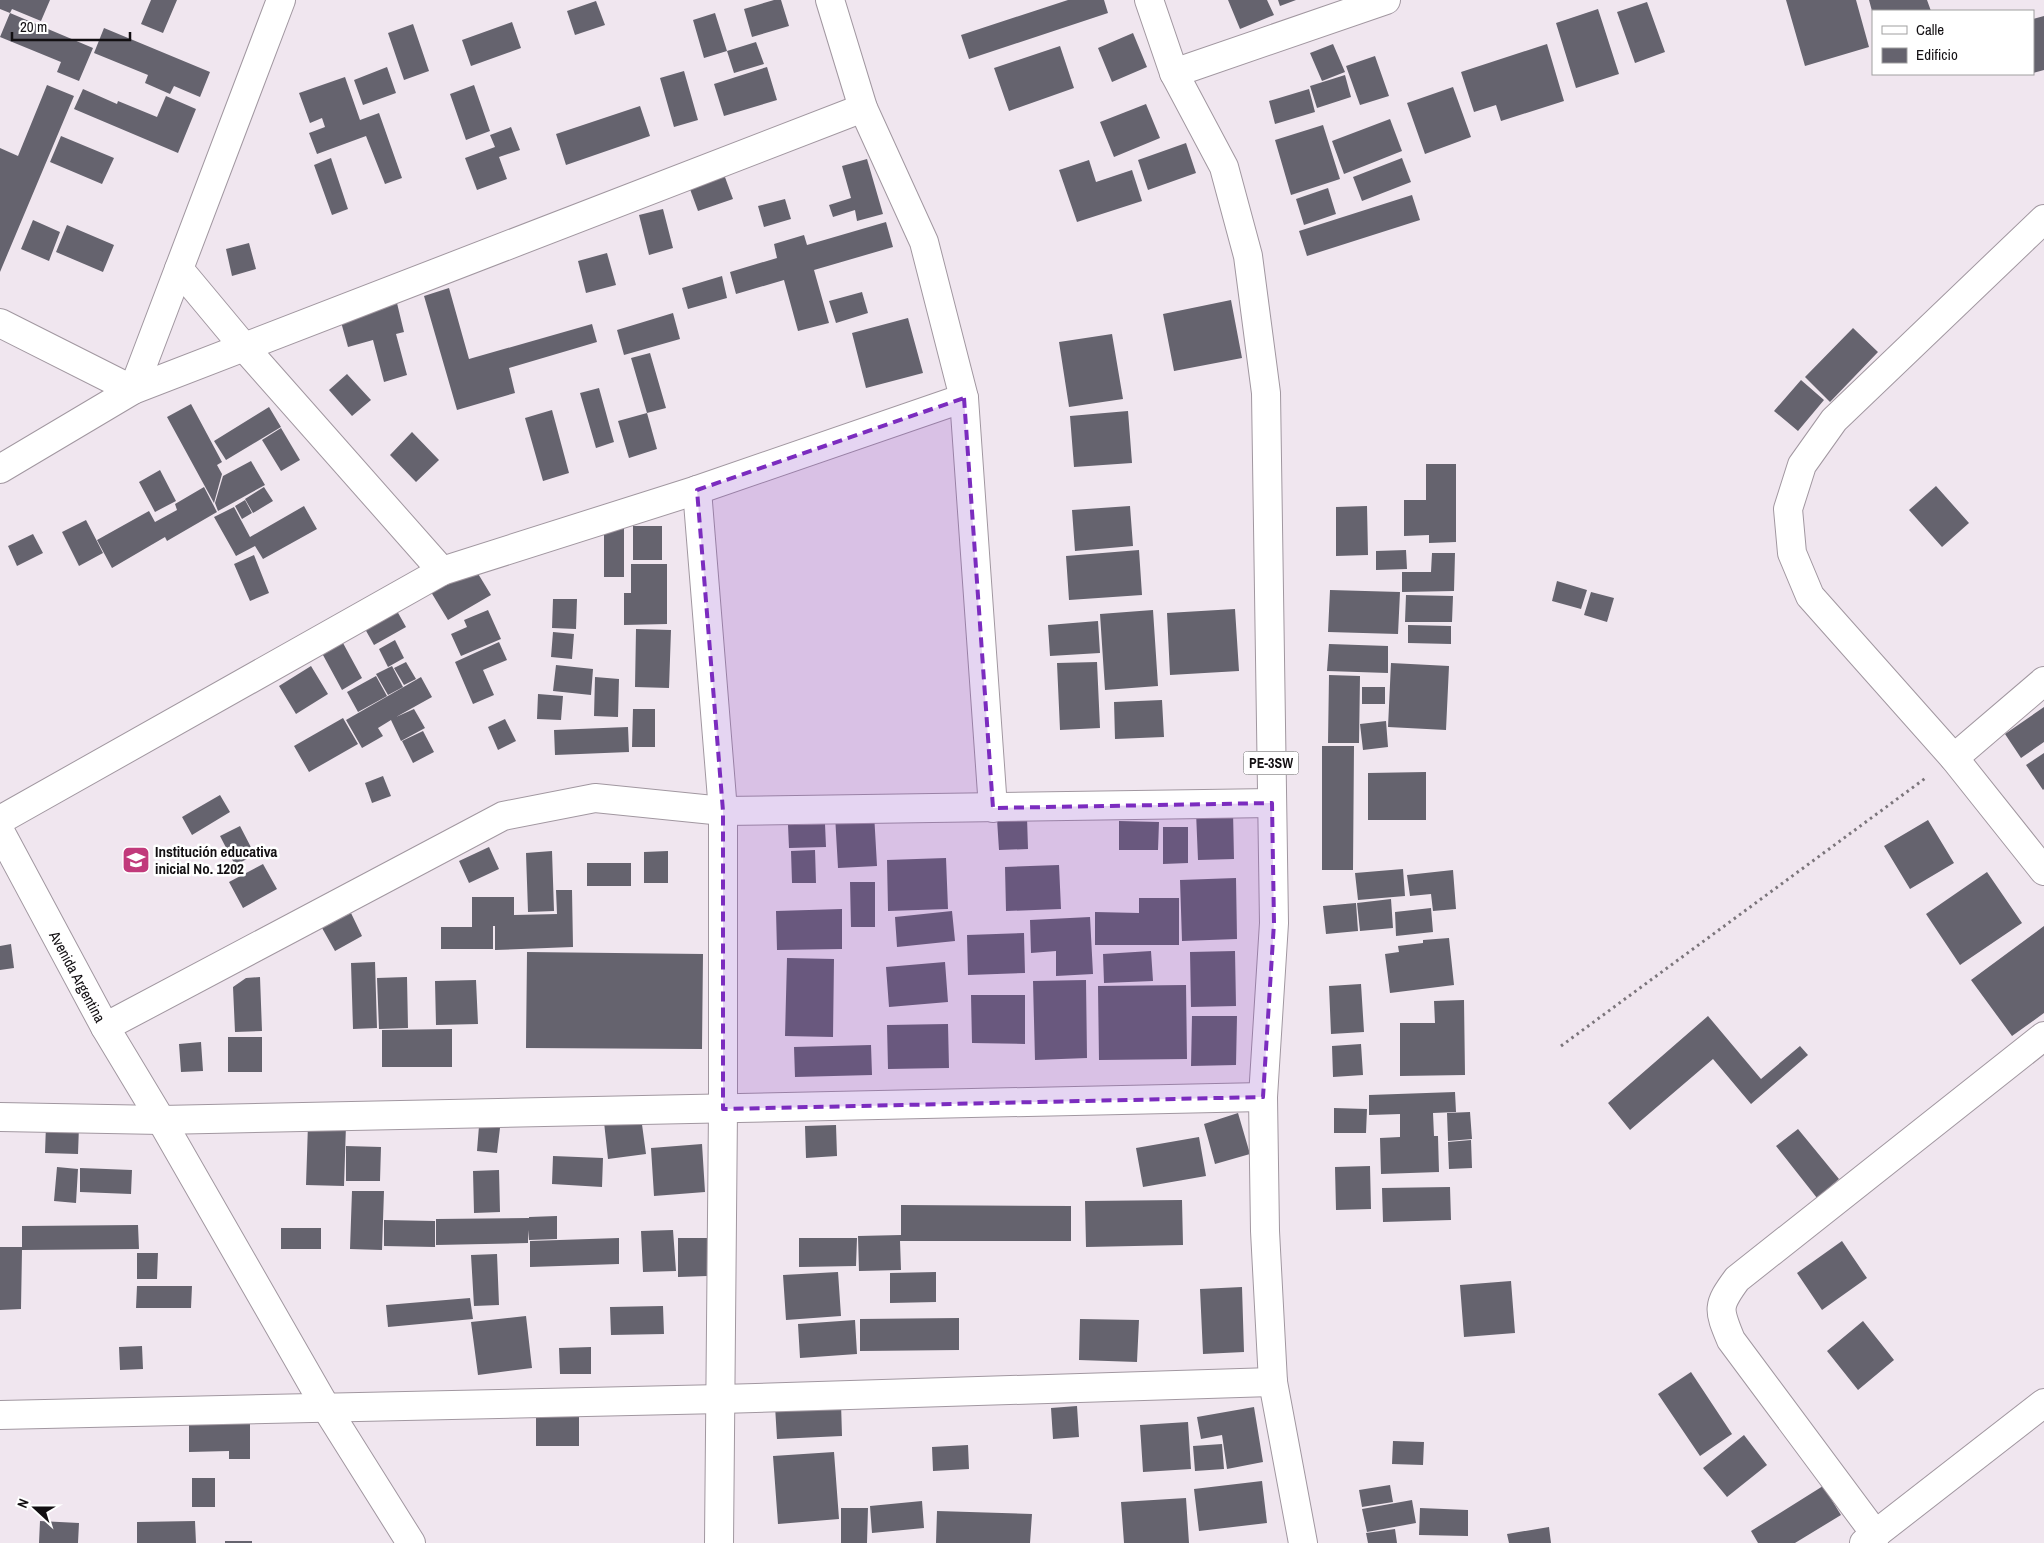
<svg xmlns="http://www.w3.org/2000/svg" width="2044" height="1543" font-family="'Archivo Narrow',sans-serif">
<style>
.building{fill:#65636e}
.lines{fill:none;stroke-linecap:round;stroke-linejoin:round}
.minor-casing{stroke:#a197a0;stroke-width:30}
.primary-casing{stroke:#a197a0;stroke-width:30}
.path{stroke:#7b757b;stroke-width:3;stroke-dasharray:2.5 4;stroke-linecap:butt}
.minor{stroke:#fff;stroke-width:28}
.primary{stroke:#fff;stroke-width:28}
.marked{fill:#7b2cbf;fill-opacity:0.2;stroke:#7b2cbf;stroke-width:4;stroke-dasharray:10 6;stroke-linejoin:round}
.labels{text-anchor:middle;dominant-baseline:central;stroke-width:5;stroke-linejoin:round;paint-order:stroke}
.shield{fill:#fff;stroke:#595759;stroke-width:1}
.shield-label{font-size:14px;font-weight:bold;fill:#120f12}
.poi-label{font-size:15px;font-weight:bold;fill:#120f12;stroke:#fff;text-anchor:start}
.street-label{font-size:15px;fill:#120f12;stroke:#fff}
</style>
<rect width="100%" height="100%" fill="#f0e6ef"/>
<path class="building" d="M0,0H50L41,21L12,9L10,13L93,48L79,81L57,72L61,62L0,37L10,13L0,9Z
M151,0H177L163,33L141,24Z
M774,0H781L789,26L752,37L744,9Z
M1068,0H1104L1108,13L969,59L961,35Z
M1228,0H1267L1274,15L1240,29Z
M1278,0H1296L1280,6Z
M1786,0H1856L1869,47L1805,66Z
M1869,0H1927L1931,11H1872Z
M596,1L605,25L575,35L567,11Z
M1647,2L1665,52L1635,63L1617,12Z
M1598,9L1619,74L1576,88L1556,23Z
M715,13L727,51L704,58L693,20Z
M2044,16V70L2033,73V19Z
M512,22L521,48L471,66L462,40Z
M413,24L429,71L404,80L388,33Z
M104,28L210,72L200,97L174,86L170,94L145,83L148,75L94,53Z
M1133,33L1147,67L1112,82L1098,48Z
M756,42L764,64L734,73L727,51Z
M1333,44L1345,72L1322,81L1310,53Z
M1547,44L1564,101L1501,121L1496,105L1474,112L1461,72Z
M1060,46L1074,88L1009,111L994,68Z
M1375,56L1389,96L1360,105L1346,66Z
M387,67L396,93L363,105L354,80Z
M767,67L777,100L724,116L714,84Z
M684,71L698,120L674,127L660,78Z
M1345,75L1351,97L1317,108L1310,86Z
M345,77L360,120L379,113L402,178L385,184L366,136L317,154L309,133L325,127L322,118L310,123L299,93Z
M47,85L74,96L0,272V148L18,156Z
M474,85L490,131L466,140L450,94Z
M1453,87L1471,137L1425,154L1407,103Z
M83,89L117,104L118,101L157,117L166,96L196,109L178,153L74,109Z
M1309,89L1315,112L1275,124L1269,101Z
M1146,104L1160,138L1114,157L1100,122Z
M640,106L650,136L566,165L556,134Z
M1390,119L1402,151L1344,174L1332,141Z
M1323,125L1340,179L1291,195L1275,140Z
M511,127L520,150L499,157L507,179L477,190L465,158L495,147L490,135Z
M61,136L114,158L102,184L50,162Z
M1186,143L1196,173L1148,190L1138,160Z
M331,158L348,209L332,215L314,165Z
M1402,158L1411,182L1362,201L1353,177Z
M867,159L883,214L857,221L855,210L833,217L829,205L851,198L842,166Z
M1089,160L1096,182L1132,170L1142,201L1077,222L1059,170Z
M722,169L733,199L698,211L687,181Z
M1328,188L1336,214L1304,225L1296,199Z
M1412,195L1420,220L1307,256L1299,231Z
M785,199L791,219L764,227L758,206Z
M663,209L673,248L649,255L639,215Z
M33,220L60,232L49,261L21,249Z
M886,222L893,247L814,270L829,323L798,331L784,280L736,294L730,272L777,258L774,244L804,235L807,245Z
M67,225L114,245L103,272L56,252Z
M249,243L256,269L232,276L226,249Z
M607,253L616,285L586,293L578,261Z
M722,276L727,298L688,309L682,288Z
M449,288L469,359L592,324L597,342L509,368L515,393L457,410L424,296Z
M862,292L868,313L836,323L829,301Z
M396,299L404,332L396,334L407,375L384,382L373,340L348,347L339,315Z
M1231,300L1242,358L1174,371L1163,314Z
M673,313L680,339L624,355L617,330Z
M908,318L923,373L866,388L852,333Z
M1853,328L1878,352L1830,402L1805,377Z
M1112,334L1123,399L1069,407L1059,342Z
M650,353L666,408L647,413L631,358Z
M347,374L371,400L352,416L329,390Z
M1801,380L1824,400L1798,431L1774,411Z
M599,388L614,442L596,448L580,393Z
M191,404L222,462L217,465L222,474L214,503L167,417Z
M269,407L281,427L226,460L214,441Z
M552,410L569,473L543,481L525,418Z
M1128,411L1132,463L1074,467L1070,416Z
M647,413L657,449L629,458L618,421Z
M281,428L300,460L281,471L262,440Z
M412,432L439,460L416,482L390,455Z
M251,461L265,485L218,511L215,503L223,476Z
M1426,464H1456V542L1429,543V535L1404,536V500H1426Z
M160,470L176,501L155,512L139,482Z
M1936,486L1969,523L1942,547L1909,510Z
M204,487L217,512L167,541L165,537L112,568L97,540L149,511L155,522L177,510L175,504Z
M264,487L273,501L253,513L245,499Z
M245,500L252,513L242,519L235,506Z
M304,506L317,529L263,559L255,546L236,556L214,517L234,507L250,537Z
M1130,506L1133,546L1075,551L1072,510Z
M1367,506L1368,555L1336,556V507Z
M86,520L103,553L79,566L62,532Z
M624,521V577H604V522Z
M633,526H662V560H633Z
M33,534L43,553L17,566L8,546Z
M1139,550L1142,595L1069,600L1066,556Z
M1406,550L1407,569L1376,570V551Z
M1432,553H1455L1454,591L1402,592V572H1431Z
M254,555L269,593L250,601L234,564Z
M631,564H667V624L624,625V593H631Z
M474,567L491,595L448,620L431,592Z
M1557,581L1587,590L1581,609L1552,601Z
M1330,590L1400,592L1398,634L1328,632Z
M1591,592L1614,598L1607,622L1584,615Z
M1406,595L1453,596L1452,622H1405Z
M553,599H577L576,629L552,628Z
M392,602L406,627L374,645L360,620Z
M1235,609L1239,671L1170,675L1167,613Z
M488,610L501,639L461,656L451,634L467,627L464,620Z
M1153,610L1158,686L1105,690L1100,614Z
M1098,621L1100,653L1050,656L1048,625Z
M1408,625L1451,626V644L1408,643Z
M636,629L671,630L669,688L635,687Z
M337,632L362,678L342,690L317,644Z
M553,632L574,634L572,659L551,657Z
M395,640L404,658L388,667L379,649Z
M499,642L507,660L483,670L494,695L473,704L455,662Z
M1329,644L1388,646V673L1327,671Z
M406,662L416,679L404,685L394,668Z
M1097,662L1100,728L1060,730L1057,663Z
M1391,663L1449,666L1446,730L1388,727Z
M556,665L593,669L591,695L553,691Z
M311,666L328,694L296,714L279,686Z
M392,666L403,687L388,695L376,674Z
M1329,675L1360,676L1359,743H1328Z
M376,676L387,696L358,712L347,692Z
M421,677L432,697L396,717L414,709L425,728L401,741L391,720L378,728L383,736L362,748L346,720Z
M595,677L619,679L618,717L594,716Z
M1362,687H1385V704H1362Z
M538,694L563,696L561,720L537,719Z
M1162,700L1164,737L1115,739L1114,702Z
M2044,707V742L2021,758L2005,734Z
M633,709H655V747H632Z
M343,718L358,744L309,772L294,746Z
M505,719L516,741L498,750L488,727Z
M1386,721L1388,747L1363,750L1360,724Z
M628,727L629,752L555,755L554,730Z
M423,731L434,752L413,763L402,741Z
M1322,746H1354L1353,870H1322Z
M2044,753V789L2043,790L2026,765Z
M1426,772V820H1368V773Z
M383,776L391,796L372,803L365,783Z
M220,795L230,812L192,835L182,817Z
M1233,811L1234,859L1198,860L1196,812Z
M874,813L877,866L838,868L835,815Z
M1027,817L1028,849L999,850L997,819Z
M1928,820L1954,863L1910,889L1884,846Z
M1119,821L1159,822L1158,850H1119Z
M825,824L826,847L789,848L788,825Z
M240,826L255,855L235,865L220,836Z
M1163,827H1188V863L1163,864Z
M489,847L499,869L469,883L459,861Z
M815,850L816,883H792L791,851Z
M552,851L554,911L528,912L526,853Z
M668,851V883H644V852Z
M946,858L948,909L888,911L887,860Z
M587,863H631V886H587Z
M263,864L277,889L243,908L229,882Z
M1059,865L1061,909L1006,911L1005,867Z
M1403,869L1405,896L1358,900L1355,873Z
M1453,870L1456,909L1433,911L1431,894L1410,896L1407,875Z
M1987,872L2022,923L1960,965L1926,914Z
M1236,878L1237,939L1182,941L1180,880Z
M850,882H875V927H851Z
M556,890H572L573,947L495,950V926H493V949H441V927H472V897H514V915L557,914Z
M1139,898H1179V945H1095V912L1139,913Z
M1391,899L1393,928L1360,931L1357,903Z
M1356,903L1358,931L1326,934L1323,906Z
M1431,908L1433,932L1396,936L1395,912Z
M842,909V949L777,950L776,911Z
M952,911L955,941L897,947L895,917Z
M351,913L362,936L335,951L322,928Z
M1090,917L1093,974L1056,976V951L1031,953L1030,920Z
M2044,926V1013L2012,1036L1971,980Z
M1024,933L1025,973L968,975L967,935Z
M1449,938L1454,985L1390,993L1385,954L1399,952L1398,946L1423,943V940Z
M11,944L14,968L0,970V946Z
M1151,951L1153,981L1104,983L1103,954Z
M1235,951L1236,1006L1191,1007L1190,952Z
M527,952L703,954L702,1049L526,1048Z
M787,958L834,959L833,1037L785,1036Z
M375,962L377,1028L353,1029L351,963Z
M945,962L948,1002L889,1007L886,967Z
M260,977L262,1031L235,1032L233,987L246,978Z
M407,977L408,1028L379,1029L377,978Z
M476,980L478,1024L436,1025L435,981Z
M1086,980L1087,1058L1035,1060L1033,981Z
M1361,984L1364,1032L1331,1034L1329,986Z
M1186,985L1187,1059L1099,1060L1098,986Z
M971,995H1025V1044L972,1043Z
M1464,1000L1465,1075L1400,1076V1023H1435L1434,1001Z
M1192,1016H1237L1236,1065L1191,1066Z
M1708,1016L1761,1079L1800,1046L1808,1055L1751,1104L1713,1059L1630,1130L1608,1103Z
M948,1024L949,1068L888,1069L887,1025Z
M452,1029V1067H382V1030Z
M228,1037H262V1072H228Z
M201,1042L203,1071L181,1072L179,1044Z
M1361,1044L1363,1075L1333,1077L1332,1046Z
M871,1045L872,1075L795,1077L794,1047Z
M1455,1092L1456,1112L1433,1113L1434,1136H1438L1439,1172L1381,1174L1380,1138L1400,1137V1114L1369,1115V1095Z
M1334,1108L1367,1109L1366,1133H1334Z
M1470,1112L1472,1139L1448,1141L1447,1113Z
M1238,1113L1250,1154L1215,1164L1204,1124Z
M641,1117L646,1154L608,1159L604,1122Z
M308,1124L346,1125L344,1186L306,1185Z
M46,1125L79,1126L78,1154L45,1153Z
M836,1125L837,1156L806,1158L805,1126Z
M479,1126L500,1128L497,1153L477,1151Z
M1798,1129L1839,1179L1817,1198L1776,1146Z
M1199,1137L1206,1176L1143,1187L1136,1148Z
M1471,1140L1472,1168L1449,1169L1448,1142Z
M702,1144L705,1192L654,1196L651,1148Z
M346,1146L381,1147L380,1181H346Z
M553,1156L603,1158L602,1187L552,1184Z
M1370,1166L1371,1209L1336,1210L1335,1167Z
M57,1167L78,1169L76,1203L54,1201Z
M80,1168L132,1170L131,1194L80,1192Z
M499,1170L500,1212L474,1213L473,1171Z
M1450,1187L1451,1220L1383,1222L1382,1188Z
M352,1191H384L382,1250L350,1249Z
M1182,1200L1183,1245L1086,1247L1085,1201Z
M901,1205L1071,1206V1241H900L901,1270L859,1271L858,1236L901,1235Z
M557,1216V1239L529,1240L528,1230V1243L436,1245V1219L529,1218V1217Z
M384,1220L435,1221V1247L384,1246Z
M138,1225L139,1249L22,1250L21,1309L0,1310V1247H22V1226Z
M281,1228H321V1249H281Z
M673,1230L676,1271L643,1272L641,1231Z
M619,1238V1264L530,1267V1241Z
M678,1238H707V1276L678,1277Z
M799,1238H857L856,1266L799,1267Z
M1842,1241L1867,1278L1822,1310L1797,1273Z
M137,1253H158L157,1279H137Z
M497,1254L499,1305L474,1306L471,1255Z
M838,1272L841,1316L786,1320L783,1275Z
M936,1272V1302L890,1303V1273Z
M1511,1281L1515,1333L1464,1337L1460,1285Z
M137,1286H192L191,1308H136Z
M1242,1287L1244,1352L1203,1354L1200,1289Z
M470,1298L473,1319L388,1327L386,1305Z
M663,1306L664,1334L611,1335L610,1307Z
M526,1316L532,1368L478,1375L471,1322Z
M959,1318V1350L860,1351V1319Z
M1080,1319L1139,1320L1137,1362L1079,1360Z
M855,1320L857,1354L800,1358L798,1324Z
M1863,1321L1894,1360L1858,1390L1827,1351Z
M142,1346L143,1369L120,1370L119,1347Z
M591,1347V1374H560L559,1348Z
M1691,1372L1732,1434L1700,1456L1658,1394Z
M841,1403L842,1436L777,1439L775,1406Z
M1077,1406L1079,1437L1053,1439L1051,1408Z
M1254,1407L1263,1462L1227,1469L1222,1435L1201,1439L1197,1417Z
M536,1415L579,1416V1446H536Z
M189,1417H250V1459H229V1451L189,1452Z
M1188,1422L1191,1469L1143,1472L1140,1425Z
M1744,1435L1767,1465L1727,1497L1703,1468Z
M1393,1441L1424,1442L1423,1465L1392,1464Z
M1222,1444L1224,1469L1195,1471L1193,1446Z
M968,1445L969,1469L933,1471L932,1447Z
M834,1452L839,1519L778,1524L773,1456Z
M192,1478H215V1507H192Z
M1262,1481L1267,1523L1199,1531L1194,1489Z
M1390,1485L1393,1502L1362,1507L1359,1490Z
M1823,1486L1841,1515L1795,1543H1758L1751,1531Z
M1186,1498L1189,1543H1124L1121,1502Z
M1412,1500L1416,1523L1367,1532L1362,1509Z
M922,1501L924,1528L872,1533L870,1506Z
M841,1508H868L867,1543H841Z
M1420,1508L1468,1510V1536L1419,1535Z
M937,1511L1032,1514L1030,1543H936Z
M40,1521L79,1523L78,1543H39Z
M195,1521L196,1543H137V1522Z
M1549,1527L1551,1543H1509L1507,1534Z
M1395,1529L1397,1543H1368L1366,1533Z
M225,1541H252V1543H225Z"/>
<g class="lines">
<defs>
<g id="minor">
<path d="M1174,73L1386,0"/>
<path d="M2044,219L1834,420L1802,465L1788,509L1792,553L1810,596L1954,758L2044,871"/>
<path d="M179,269L244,347L442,571"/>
<path d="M0,323L133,390L281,0"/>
<path d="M964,398L993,808"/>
<path d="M0,469L133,390L863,108"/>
<path d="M697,490L723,811V1109L719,1543"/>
<path d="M1954,758L2044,681"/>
<path d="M0,820L442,571L697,490L964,398L924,242L863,108L830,0"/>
<path id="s1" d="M0,831L105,1027L161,1120L325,1406L411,1543"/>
<path d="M105,1027L503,816L595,798L723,811L1272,803"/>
<path d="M0,1117L161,1120L1263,1097"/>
<path d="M0,1415L721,1399L1273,1382"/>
<path d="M1876,1535L1731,1340C1718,1309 1717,1306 1737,1279L2044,1036"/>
<path d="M1864,1543L2044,1403"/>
</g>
<path id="primary" d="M1149,0L1174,73L1224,167L1248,256L1266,393L1274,923L1263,1097L1265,1231L1273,1382L1303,1543"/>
</defs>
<use href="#minor" class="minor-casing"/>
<use href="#primary" class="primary-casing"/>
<path class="path" d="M1561,1046L1927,777"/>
<use href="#minor" class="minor"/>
<use href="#primary" class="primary"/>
</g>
<path class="marked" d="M964,398L993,808L1272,803L1274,923L1263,1097L723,1109V811L697,490Z"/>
<defs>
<symbol id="school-square" viewBox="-11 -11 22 22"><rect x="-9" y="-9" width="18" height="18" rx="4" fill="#c13a7b" stroke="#fff"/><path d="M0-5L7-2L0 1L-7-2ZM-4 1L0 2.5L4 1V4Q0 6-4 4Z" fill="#fff"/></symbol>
</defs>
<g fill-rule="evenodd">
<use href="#school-square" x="120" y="844" width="32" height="32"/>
</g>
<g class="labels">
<rect class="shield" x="1243.5" y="751.5" width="55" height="23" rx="4"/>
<g class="shield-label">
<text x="1271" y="763">PE-3SW</text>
</g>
<g class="poi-label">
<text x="155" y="851">Institución educativa<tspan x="155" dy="17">inicial No. 1202</tspan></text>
</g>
<g class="street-label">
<text stroke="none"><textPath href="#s1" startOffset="165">Avenida Argentina</textPath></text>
</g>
</g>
<rect x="1872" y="10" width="162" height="65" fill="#ffffff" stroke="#a09fa0"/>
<rect x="1882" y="26" width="25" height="8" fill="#ffffff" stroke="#a09fa0"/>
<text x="1916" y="35" font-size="15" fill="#120f12">Calle</text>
<rect x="1882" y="48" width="25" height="15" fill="#65636e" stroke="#a09fa0"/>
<text x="1916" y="60" font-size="15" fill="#120f12">Edificio</text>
<g transform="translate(35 1508) rotate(291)" stroke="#ffffff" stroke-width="4" paint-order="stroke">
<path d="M0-4L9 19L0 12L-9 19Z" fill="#120f12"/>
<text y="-8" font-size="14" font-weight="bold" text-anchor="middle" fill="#120f12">N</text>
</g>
<path d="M12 32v8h118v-8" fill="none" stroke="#120f12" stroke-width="2.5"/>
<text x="20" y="32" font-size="15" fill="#120f12" stroke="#ffffff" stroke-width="4" paint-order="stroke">20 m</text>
</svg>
